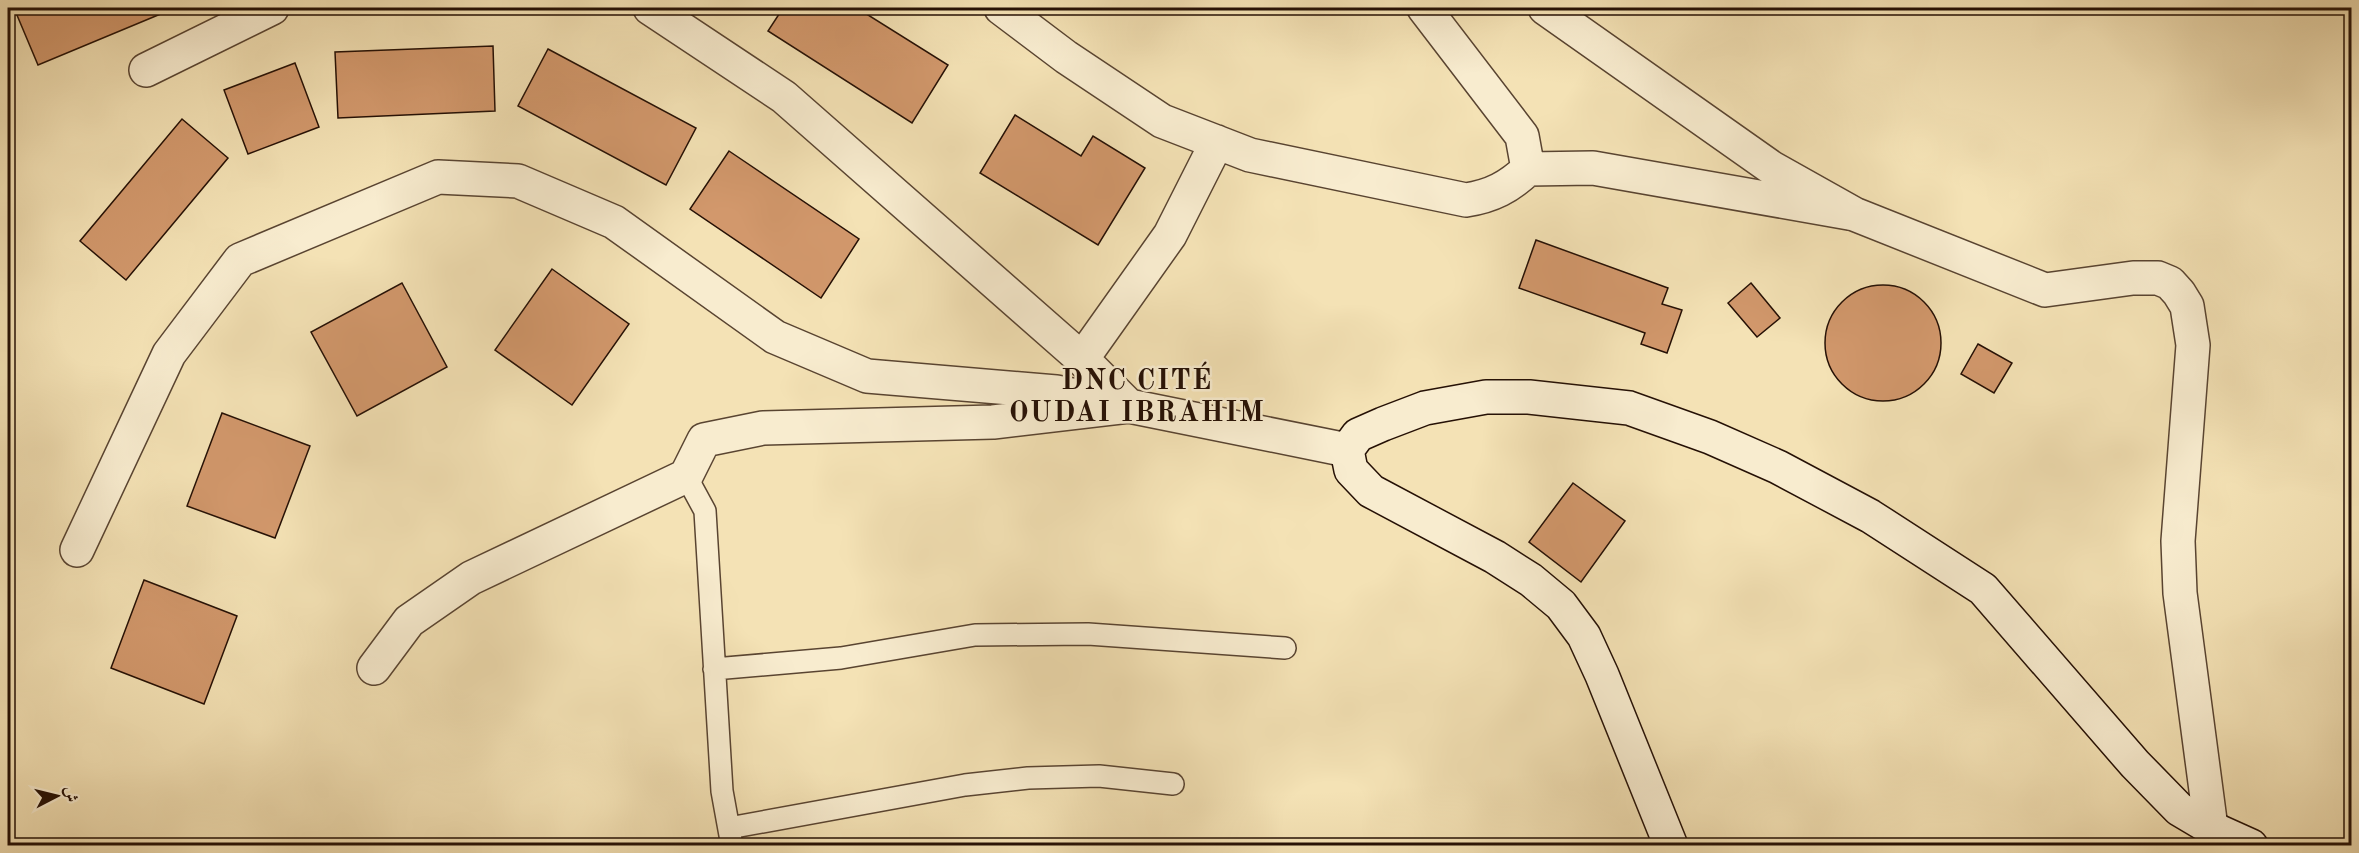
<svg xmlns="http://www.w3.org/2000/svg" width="2359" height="853" font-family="'Old Standard TT',Amiri,serif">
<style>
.building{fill:#d2986c;stroke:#251005;stroke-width:1.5}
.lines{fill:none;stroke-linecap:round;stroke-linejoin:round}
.service-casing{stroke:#594431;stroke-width:24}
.minor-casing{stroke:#594431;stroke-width:36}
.tertiary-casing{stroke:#594431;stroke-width:36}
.secondary-casing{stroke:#251005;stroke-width:36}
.service{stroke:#f8eccf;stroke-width:21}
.minor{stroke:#f8eccf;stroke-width:33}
.tertiary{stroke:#f8eccf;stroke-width:33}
.secondary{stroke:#f8eccf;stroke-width:33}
.labels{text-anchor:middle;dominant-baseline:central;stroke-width:5;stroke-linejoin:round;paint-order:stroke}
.district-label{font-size:28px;font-weight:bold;letter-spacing:1.5px;fill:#251005;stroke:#f8eccf}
</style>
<rect width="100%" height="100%" fill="#f4e2b5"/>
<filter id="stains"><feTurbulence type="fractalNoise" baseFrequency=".00333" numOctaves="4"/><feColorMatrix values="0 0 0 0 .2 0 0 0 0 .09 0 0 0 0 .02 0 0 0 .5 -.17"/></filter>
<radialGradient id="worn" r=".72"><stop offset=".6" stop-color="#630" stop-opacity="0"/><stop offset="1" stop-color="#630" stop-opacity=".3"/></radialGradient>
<path class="building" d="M14,8H175L38,65Z
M783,8H857L948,65L912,123L768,31Z
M493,46L495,111L338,118L335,52Z
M548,49L696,128L666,185L518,106Z
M295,63L319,127L248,154L224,90Z
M1015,115L1081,156L1093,136L1145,168L1098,245L980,173Z
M182,119L228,158L126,280L80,241Z
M729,151L859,239L821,298L690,209Z
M1536,240L1668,288L1662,304L1682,310L1667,353L1641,344L1645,333L1519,288Z
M552,269L629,324L572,405L495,350Z
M402,283L447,367L357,416L311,332Z
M1751,283L1780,318L1757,337L1728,303Z
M1825 343a58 58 0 1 1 116 0a58 58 0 1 1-116 0Z
M1978,344L2012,363L1994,393L1961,374Z
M222,413L310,446L275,538L187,506Z
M1573,483L1625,521L1581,582L1529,542Z
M144,580L237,616L204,704L111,668Z"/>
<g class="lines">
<defs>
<path id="service" d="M686,476L705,511L722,791L732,846
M714,669L841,658L975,635L1088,634L1285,648
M729,828L965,785L1028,778L1099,776L1173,784"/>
<path id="minor" d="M650,8L784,97L1082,359L1129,406L1347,450
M1001,8L1066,57L1162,121L1250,155L1466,200C1492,196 1509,187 1528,169L1522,136L1424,8
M146,70L272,8
M1528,169L1593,168L1849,213
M1082,359L1170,235L1217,142
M77,550L169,354L240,260L438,177L518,181L614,222L775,337L867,376L1056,392L1129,406L993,422L763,428L704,440L686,476L471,578L409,621L374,668"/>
<path id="tertiary" d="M1545,8L1772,168L1854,214L2045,290L2133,278H2158L2170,283L2179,293L2187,306L2193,345L2178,541L2180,593L2211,828"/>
<path id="secondary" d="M1671,846L1602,675L1584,636L1561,605L1531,580L1495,557L1371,491L1351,470L1347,450L1358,435L1383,424L1425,408L1486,397H1529L1629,408L1710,437L1778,467L1870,516L1983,589L2135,764L2179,809L2211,828L2251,846"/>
</defs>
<use href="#service" class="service-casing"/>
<use href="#minor" class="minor-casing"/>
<use href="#tertiary" class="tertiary-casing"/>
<use href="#secondary" class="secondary-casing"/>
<use href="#service" class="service"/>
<use href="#minor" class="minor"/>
<use href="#tertiary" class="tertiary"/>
<use href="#secondary" class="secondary"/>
</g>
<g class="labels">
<g class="district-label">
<text x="1137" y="382">DNC CITÉ<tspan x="1137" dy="32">OUDAI IBRAHIM</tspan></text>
</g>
</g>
<rect width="2359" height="853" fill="none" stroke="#f4e2b5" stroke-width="30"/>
<rect x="9" y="9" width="2341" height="835" fill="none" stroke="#251005" stroke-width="3"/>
<rect x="15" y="15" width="2329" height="823" fill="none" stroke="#251005" stroke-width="1.5"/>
<g transform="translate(57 796) rotate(83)" stroke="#f8eccf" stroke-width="4.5" paint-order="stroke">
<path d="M0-4.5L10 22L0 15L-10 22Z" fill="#251005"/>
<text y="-9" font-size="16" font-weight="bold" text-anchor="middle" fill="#251005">ش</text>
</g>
<rect width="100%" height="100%" filter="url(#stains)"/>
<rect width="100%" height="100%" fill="url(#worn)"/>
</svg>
